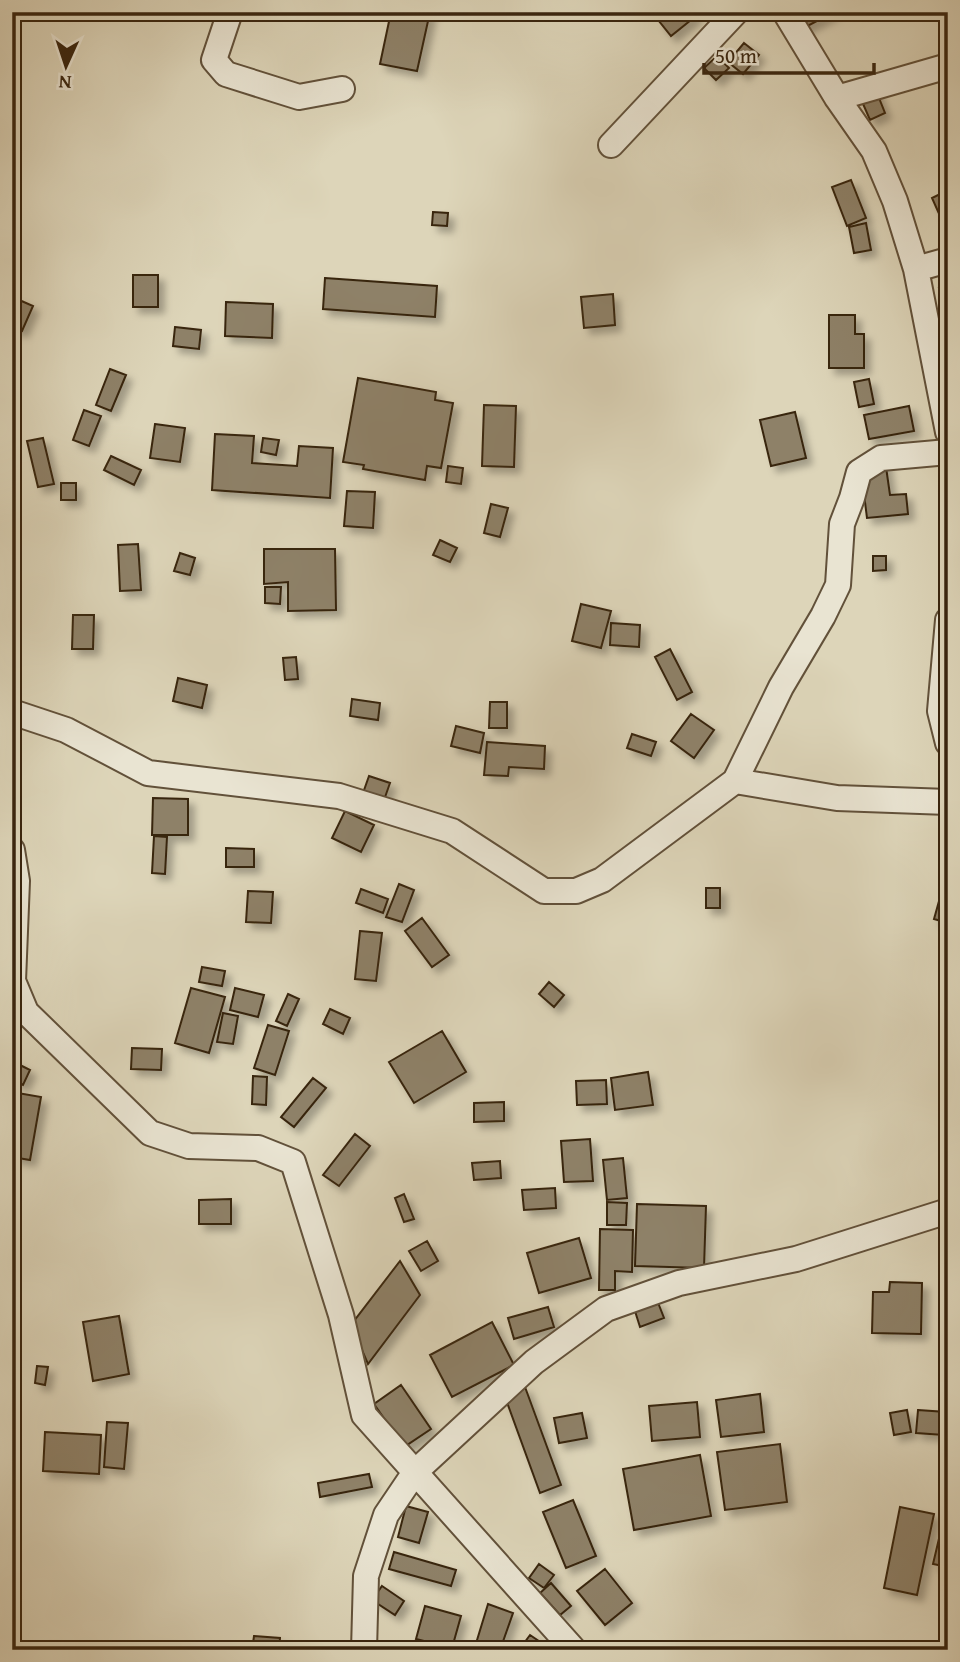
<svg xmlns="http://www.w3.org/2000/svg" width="960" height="1662" font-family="'Gentium Book Plus',serif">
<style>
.building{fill:#8e8167;stroke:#39250f;stroke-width:2;filter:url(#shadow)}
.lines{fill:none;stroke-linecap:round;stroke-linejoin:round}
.minor-casing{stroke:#62513a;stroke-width:28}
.minor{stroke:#e9e4d2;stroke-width:24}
</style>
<defs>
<filter id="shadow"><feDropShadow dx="6" dy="6" stdDeviation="3.5" flood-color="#0004"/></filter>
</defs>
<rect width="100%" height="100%" fill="#ddd5b9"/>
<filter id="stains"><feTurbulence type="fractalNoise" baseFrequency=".00286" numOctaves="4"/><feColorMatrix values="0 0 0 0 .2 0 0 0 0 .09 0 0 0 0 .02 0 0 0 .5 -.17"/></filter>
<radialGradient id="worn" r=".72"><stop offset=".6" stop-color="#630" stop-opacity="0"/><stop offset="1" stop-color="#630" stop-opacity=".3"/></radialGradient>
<path class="building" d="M391,12H430L417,71L380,64Z
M669,12H694L696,16L671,36L659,21Z
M791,12H834L800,30Z
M944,12H948V33L945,34L938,15Z
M744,43L759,55L743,74L728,62Z
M717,56L729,68L716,80L704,68Z
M873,83L885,113L870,120L857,90Z
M851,180L866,218L847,226L832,187Z
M948,190V223L944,225L932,198Z
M433,212L448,213L447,226L432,225Z
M866,223L871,250L854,253L849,227Z
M133,275H158V307H133Z
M325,278L437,286L435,317L323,309Z
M948,285V317L939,288Z
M613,294L615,325L584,328L581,297Z
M17,299L33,306L22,331L12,328V310Z
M226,302L273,304L272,338L225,336Z
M829,315H855V334H864V368H829Z
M175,327L201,330L199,349L173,346Z
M110,369L126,375L111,411L96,405Z
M358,378L436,392L435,400L453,403L441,468L427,466L425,480L363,469L364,465L343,462Z
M869,379L874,404L859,407L854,382Z
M484,405L516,406L514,467L482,466Z
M909,406L914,431L869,439L864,415Z
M84,410L101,416L89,446L73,440Z
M795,412L806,458L771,466L760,420Z
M155,424L185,428L180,462L150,458Z
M215,434L254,436L252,463L297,466L299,446L333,448L330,498L212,490Z
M43,438L54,484L38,487L27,441Z
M263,438L279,440L276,455L261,452Z
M111,456L141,470L134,485L104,470Z
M885,460L890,495L906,494L908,514L867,518L860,462Z
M448,466L463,468L461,484L446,482Z
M61,483H76V500H61Z
M347,491L375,492L373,528L344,526Z
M491,504L508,508L500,537L484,533Z
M440,540L457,548L450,562L433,555Z
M138,544L141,590L120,591L118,545Z
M264,549H335L336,610L288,611V582L264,584Z
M180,553L195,558L190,575L174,571Z
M873,556H886V570L873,571Z
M265,587H281L280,604L265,603Z
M581,604L611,611L601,648L572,641Z
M73,615H94L93,649H72Z
M611,623L640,625L639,647L610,645Z
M670,649L692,692L677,700L655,657Z
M296,657L298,679L285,680L283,658Z
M178,678L207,685L202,708L173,701Z
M352,699L380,703L378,720L350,716Z
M490,702H507V728H489Z
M691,714L714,730L694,758L671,741Z
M456,726L484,733L480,753L451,746Z
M632,734L656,742L651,756L627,748Z
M487,742L545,746L544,769L509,767L508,776L484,775Z
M369,776L390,783L384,800L363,793Z
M153,798L188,799V835H152Z
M345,811L374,825L361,852L332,838Z
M154,836L167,837L165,874L152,873Z
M226,848L254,849V867H226Z
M399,884L414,890L402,922L386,917Z
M706,888H720V908H706Z
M361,889L388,899L383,913L356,903Z
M248,891L273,892L271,923L246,922Z
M941,894L948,896V923L934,919Z
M422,918L449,955L432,967L405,931Z
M360,931L382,933L376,981L355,979Z
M202,967L225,971L222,986L199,982Z
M549,982L564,995L554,1007L539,994Z
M191,988L225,997L209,1053L175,1043Z
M235,988L264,995L258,1017L230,1010Z
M288,994L299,999L287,1026L276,1021Z
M330,1009L350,1018L343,1034L323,1024Z
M223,1013L238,1016L233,1044L217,1042Z
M268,1025L289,1031L275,1075L254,1068Z
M442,1031L466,1072L414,1103L389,1062Z
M132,1048L162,1049L161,1070L131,1069Z
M12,1061L30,1070L23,1085L12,1080Z
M648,1072L653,1105L615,1110L611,1078Z
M253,1076L267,1077L266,1105L252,1104Z
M313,1078L326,1088L294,1127L281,1117Z
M606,1080L607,1104L577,1105L576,1081Z
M12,1092L41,1097L30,1160L12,1157Z
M504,1102V1121L474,1122V1103Z
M355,1134L370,1146L339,1186L323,1175Z
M590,1139L593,1181L564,1182L561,1141Z
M623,1158L627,1198L607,1200L603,1160Z
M500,1161L501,1178L474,1180L472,1163Z
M555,1188L556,1208L524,1210L522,1190Z
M404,1194L414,1219L404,1222L395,1198Z
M231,1199V1224H199V1200Z
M607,1202L627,1203L626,1225H607Z
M637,1204L706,1206L704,1268L635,1266Z
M600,1229L633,1230L632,1272L615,1271V1290H599Z
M579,1238L591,1278L539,1293L527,1253Z
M427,1241L438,1261L421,1271L409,1251Z
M400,1261L420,1295L368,1364L351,1325Z
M890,1282L922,1283L921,1334L872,1333L873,1292H889Z
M657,1300L664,1318L640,1327L634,1308Z
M548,1307L554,1327L514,1339L508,1318Z
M119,1316L129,1374L93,1381L83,1322Z
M492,1322L514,1365L452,1397L430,1355Z
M37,1366L48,1367L45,1385L35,1383Z
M401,1385L431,1429L404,1447L374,1404Z
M525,1387L561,1485L540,1493L504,1394Z
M760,1394L764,1432L721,1437L716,1400Z
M697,1402L700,1437L652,1441L649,1406Z
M907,1410L911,1432L894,1435L890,1413Z
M918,1410L946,1412L944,1435L916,1433Z
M582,1413L587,1438L559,1443L554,1418Z
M107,1422L128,1423L124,1469L104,1467Z
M45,1432L101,1435L99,1474L43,1471Z
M780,1444L787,1502L725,1510L717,1452Z
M700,1455L711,1516L634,1530L623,1469Z
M369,1474L372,1487L320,1497L318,1483Z
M573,1500L596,1556L566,1568L543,1512Z
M406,1506L428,1512L419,1543L398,1537Z
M900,1507L934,1514L917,1595L884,1588Z
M941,1530L948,1532V1567L933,1564Z
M394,1552L456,1570L451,1586L389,1569Z
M539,1564L554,1575L544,1588L529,1578Z
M605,1569L632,1603L605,1625L577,1591Z
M551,1583L571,1606L560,1615L540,1593Z
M382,1586L404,1601L395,1615L372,1600Z
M488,1604L513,1613L500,1650H474Z
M425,1606L461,1616L452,1648L416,1639Z
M530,1635L552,1650H519Z
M254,1636L280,1638L279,1650H252Z
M44,1642L78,1644V1650H44Z"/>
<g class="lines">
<defs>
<path id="minor" d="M230,12L214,60L226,74L299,97L342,89
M785,12L837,98L874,151L895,201L916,269L948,432
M837,98L948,66
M611,145L736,12
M916,269L948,260
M948,620L940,711L948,743
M12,712L66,730L148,773L339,796L452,831L544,891H576L602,880L735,781L837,798L948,802
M735,781L781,687L823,616L838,585L842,524L852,498L859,472L881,458L948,452
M12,850L17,881L13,981L26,1012L150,1133L189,1146L258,1148L293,1162L341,1315L364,1415L574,1650
M364,1650L366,1576L386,1515L415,1472L534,1362L606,1309L679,1283L796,1259L948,1211"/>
</defs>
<use href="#minor" class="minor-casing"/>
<use href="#minor" class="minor"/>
</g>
<rect width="960" height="1662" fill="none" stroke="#ddd5b9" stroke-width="42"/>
<rect x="14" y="14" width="932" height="1634" fill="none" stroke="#39250f" stroke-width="3.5"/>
<rect x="21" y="21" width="918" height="1620" fill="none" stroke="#39250f" stroke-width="2"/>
<g transform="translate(66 66) rotate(183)" stroke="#e9e4d2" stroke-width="5" paint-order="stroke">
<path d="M0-5L12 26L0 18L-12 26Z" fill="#39250f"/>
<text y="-10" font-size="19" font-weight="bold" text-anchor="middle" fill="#39250f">N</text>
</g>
<path d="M704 63v10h170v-10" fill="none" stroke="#39250f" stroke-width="3.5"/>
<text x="715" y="63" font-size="21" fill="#39250f" stroke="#e9e4d2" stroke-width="5" paint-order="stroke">50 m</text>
<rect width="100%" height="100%" filter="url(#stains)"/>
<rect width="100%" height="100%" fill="url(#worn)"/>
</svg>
